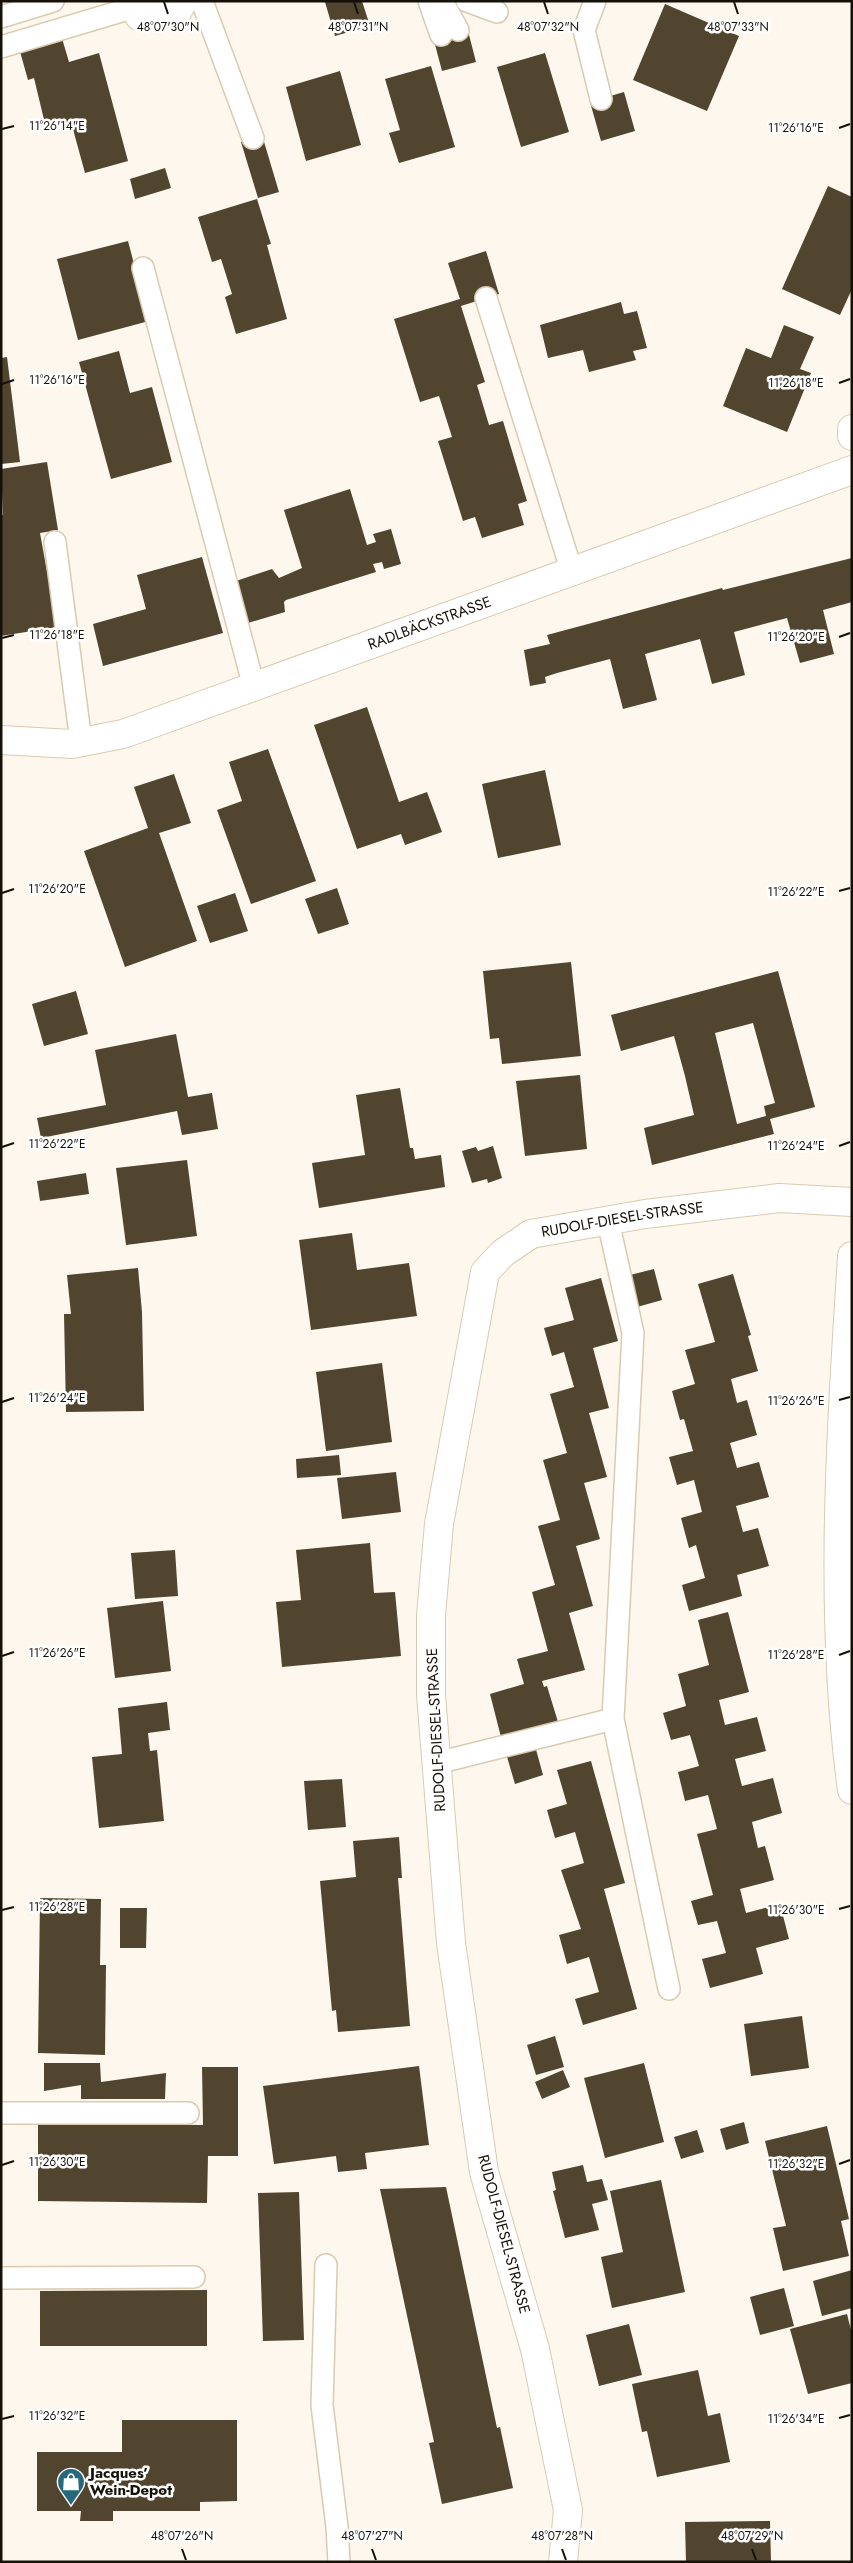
<svg xmlns="http://www.w3.org/2000/svg" width="853" height="2563" font-family="Jost,sans-serif">
<style>
.building{fill:#52452f;fill-rule:evenodd}
.lines{fill:none;stroke-linecap:round;stroke-linejoin:round}
.service-casing{stroke:#dacab0;stroke-width:24}
.minor-casing{stroke:#dacab0;stroke-width:30}
.tertiary-casing{stroke:#dacab0;stroke-width:30}
.service{stroke:#fff;stroke-width:21}
.minor{stroke:#fff;stroke-width:28}
.tertiary{stroke:#fff;stroke-width:28}
.ticks{fill:none;stroke:#161108;stroke-width:2}
.labels{text-anchor:middle;dominant-baseline:central;stroke-width:5;stroke-linejoin:round;paint-order:stroke}
.street-label{font-size:15px;fill:#161108;stroke:#fff}
.poi-label{font-size:15px;font-weight:bold;fill:#161108;stroke:#fff;text-anchor:start}
.ticks-label{font-size:12px;text-anchor:middle;fill:#161108;stroke:#fff;stroke-width:5;stroke-linejoin:round;paint-order:stroke}
</style>
<rect width="100%" height="100%" fill="#fef7ed"/>
<path class="building" d="M362,1L370,26L335,36L325,2Z
M665,4L739,36L707,111L633,80Z
M467,27L476,62L442,71L433,37Z
M61,35L69,62L99,53L128,161L85,173L71,122L46,128L34,78L28,80L19,48Z
M545,53L569,132L521,147L497,67Z
M431,66L455,147L399,163L389,133L400,130L385,79Z
M340,71L361,145L306,161L286,87Z
M624,92L635,131L601,141L590,102Z
M262,135L279,192L258,198L241,142Z
M165,168L171,188L135,199L130,179Z
M828,186L852,197V289L840,315L782,289Z
M257,199L271,244L267,245L287,319L236,334L225,297L232,294L221,259L212,262L198,217Z
M128,241L149,321L78,340L57,259Z
M486,251L499,294L461,306L485,382L477,385L489,425L503,421L527,501L518,504L524,525L482,538L475,517L463,521L438,441L452,437L439,396L420,402L394,319L460,299L448,263Z
M621,302L624,314L637,311L647,348L633,351L636,360L589,372L583,350L548,358L540,325Z
M784,325L814,337L800,369L811,373L787,432L723,406L746,348L771,358Z
M119,351L130,393L152,387L172,462L111,479L79,362Z
M7,357L20,462L1,464V358Z
M47,462L58,530L40,533L57,627L1,636V515H3L1,469Z
M350,489L367,545L376,542L373,534L391,529L401,564L384,569L382,562L373,564L376,572L286,600L284,602L285,612L248,623L236,581L272,569L279,578L302,568L284,510Z
M202,557L223,633L103,666L93,624L146,609L137,575Z
M852,558V602L823,610L834,654L800,663L787,618L734,632L745,675L712,684L700,639L645,654L657,700L623,709L610,659L557,673L545,677L546,683L530,686L524,650L550,644L547,635L722,588L723,590Z
M367,707L399,802L427,792L442,832L405,845L401,834L357,849L314,725Z
M268,749L316,881L251,904L217,810L242,801L229,762Z
M545,770L561,845L498,858L482,784Z
M174,774L191,823L159,833L197,941L125,967L84,851L148,828L134,787Z
M337,888L349,924L318,934L305,899Z
M235,893L248,931L210,943L197,906Z
M571,962L581,1056L502,1064L499,1038L490,1039L483,971Z
M778,971L815,1107L770,1119L774,1134L652,1165L644,1128L694,1115L685,1076L674,1036L621,1051L611,1015ZM753,1023L775,1103L764,1106L766,1116L737,1124L715,1033Z
M76,991L88,1034L44,1046L32,1004Z
M176,1034L188,1097L212,1093L218,1129L182,1135L177,1111L41,1138L37,1118L106,1105L95,1050Z
M580,1075L587,1149L525,1156L516,1081Z
M400,1088L410,1148H413L415,1159L441,1155L445,1187L319,1208L312,1163L365,1155L356,1095Z
M493,1146L502,1178L488,1183L487,1179L472,1183L462,1151L476,1147L478,1151Z
M187,1160L197,1236L126,1245L116,1168Z
M86,1173L89,1194L40,1201L37,1181Z
M352,1233L357,1270L409,1263L417,1316L311,1330L299,1240Z
M138,1268L142,1312L144,1411L66,1412L64,1314H71L67,1275Z
M654,1269L662,1300L630,1309L622,1277Z
M733,1274L751,1335L748,1336L758,1371L731,1379L737,1403L747,1400L757,1435L730,1443L737,1468L759,1462L769,1497L736,1506L743,1532L758,1528L769,1566L737,1575L742,1596L689,1611L682,1585L705,1578L696,1545L689,1548L681,1518L702,1512L694,1480L677,1485L669,1457L693,1451L684,1419L680,1420L672,1391L695,1384L685,1350L715,1342L698,1284Z
M601,1278L618,1341L593,1348L609,1408L589,1413L607,1477L584,1483L600,1539L576,1546L593,1606L569,1613L585,1670L542,1681L544,1687L547,1686L558,1722L502,1741L490,1694L524,1684L517,1659L548,1651L532,1592L555,1585L538,1526L560,1520L543,1460L567,1453L550,1394L574,1387L564,1352L552,1356L544,1328L574,1320L565,1288Z
M382,1363L392,1442L326,1451L316,1372Z
M339,1455L341,1475L297,1478L296,1459Z
M396,1472L401,1512L342,1519L337,1478Z
M370,1543L374,1593L395,1592L401,1656L282,1667L276,1602L301,1600L296,1550Z
M175,1550L178,1596L135,1599L131,1553Z
M163,1601L171,1671L115,1678L107,1608Z
M728,1612L749,1692L719,1700L725,1725L757,1717L766,1751L735,1759L742,1786L773,1778L782,1813L752,1822L758,1848L765,1846L774,1880L740,1889L746,1913L780,1904L789,1939L756,1948L763,1974L710,1988L702,1959L726,1953L717,1921L698,1925L691,1901L713,1895L697,1834L717,1829L708,1795L685,1801L678,1772L699,1766L690,1735L671,1740L663,1713L686,1706L678,1674L709,1665L698,1620Z
M167,1702L170,1730L148,1733L150,1751L157,1750L164,1821L99,1828L92,1757L122,1754L118,1708Z
M534,1742L543,1775L515,1784L505,1750Z
M591,1761L625,1883L604,1889L637,2009L583,2025L575,1999L599,1992L589,1957L567,1964L559,1935L581,1929L561,1870L584,1863L575,1832L555,1838L547,1810L567,1804L557,1770Z
M342,1779L346,1827L308,1830L304,1781Z
M399,1837L402,1878H398L410,2026L338,2032L336,2010L332,2011L320,1881L356,1877L353,1841Z
M40,1898L101,1899L100,1965H106L105,2055L38,2053Z
M120,1908H147L146,1948H120Z
M802,2016L809,2068L751,2076L744,2024Z
M555,2036L564,2067L536,2075L527,2045Z
M44,2063H100L101,2082L166,2073L165,2099H81V2085L44,2091Z
M644,2063L664,2142L605,2158L584,2078Z
M419,2066L429,2145L365,2153L367,2169L338,2172L336,2156L274,2164L263,2086Z
M202,2067H238V2156H208L207,2203L38,2201V2124L203,2125Z
M563,2070L570,2087L542,2099L535,2082Z
M744,2122L749,2143L726,2150L720,2129Z
M827,2126L849,2219L841,2221L849,2256L783,2271L773,2228L786,2226L765,2141Z
M697,2130L704,2152L681,2159L674,2137Z
M583,2165L587,2182L602,2179L608,2200L592,2204L599,2230L565,2238L553,2191L556,2190L552,2172Z
M661,2180L685,2292L612,2308L601,2257L623,2252L610,2191Z
M446,2187L497,2428L500,2427L513,2488L442,2504L429,2443L434,2442L380,2189Z
M299,2192L304,2340L263,2341L258,2193Z
M852,2270V2308L822,2316L813,2281Z
M784,2288L794,2326L760,2335L750,2297Z
M207,2290V2346H40V2291Z
M847,2314L852,2334V2383L808,2394L790,2329Z
M629,2324L642,2375L599,2386L586,2335Z
M698,2370L708,2416L720,2413L730,2462L657,2477L647,2431L642,2432L632,2384Z
M122,2420H237V2501L200,2502V2511H113V2521H80L81,2511H37V2452H122Z
M770,2521L771,2562H686L685,2522Z"/>
<g class="lines">
<defs>
<path id="service" d="M202,1L253,138
M429,1L441,35
M442,1L458,30
M467,1L497,12
M595,1L584,30L601,99
M1,17L53,1
M1,47L145,4
M143,268L254,687
M486,298L572,572
M55,542L81,742
M613,1719L669,1989
M437,1763L613,1719L633,1333L608,1221
M1,2113H188
M326,2265L322,2405L337,2527L339,2562
M1,2278L194,2277"/>
<g id="minor">
<path d="M146,1L139,16L177,12L183,1"/>
<path d="M852,429V436"/>
<path id="s1" d="M1,740L72,744L123,734L852,470"/>
<path id="s2" d="M563,2562L568,2510L535,2349L484,2172L451,1943L431,1695V1615L439,1524L485,1272L503,1253L531,1234L645,1214L779,1198L852,1202"/>
</g>
<path id="tertiary" d="M852,1256C841,1433 828,1613 852,1790"/>
</defs>
<use href="#service" class="service-casing"/>
<use href="#minor" class="minor-casing"/>
<use href="#tertiary" class="tertiary-casing"/>
<use href="#service" class="service"/>
<use href="#minor" class="minor"/>
<use href="#tertiary" class="tertiary"/>
</g>
<path class="ticks" d="M164,2L168,14M354,2L358,14M544,2L548,14M734,2L738,14M839,128L850,124M2,129L14,126M839,383L850,379M2,384L14,380M839,637L850,633M2,638L14,635M839,891L850,888M2,893L14,889M839,1146L850,1142M2,1147L14,1143M839,1400L850,1397M2,1402L14,1398M839,1655L850,1651M2,1656L14,1652M839,1909L850,1906M2,1910L14,1907M839,2164L850,2160M2,2165L14,2161M839,2418L850,2415M2,2419L14,2416M182,2549L186,2560M372,2549L376,2560M562,2549L566,2560M752,2549L756,2560"/>
<defs>
<symbol id="shop-pin" viewBox="-11 -11 22 30"><path d="M0 17L-7.5 6A9.5 9.5 0 1 1 7.5 6Z" fill="#27687c" stroke="#fff"/><path d="M-5-2.5h2.3a2.7 3.5 0 0 1 5.4 0H5L5.5 6h-11ZM-1.5-2.5h3a1.5 2.3 0 0 0-3 0Z" fill="#fff"/></symbol>
</defs>
<g fill-rule="evenodd">
<use href="#shop-pin" x="55" y="2466" width="32" height="43"/>
</g>
<g class="labels">
<g class="street-label">
<text stroke="none"><textPath href="#s1" startOffset="449">RADLBÄCKSTRASSE</textPath></text>
<text stroke="none"><textPath href="#s2" startOffset="1461">RUDOLF-DIESEL-STRASSE</textPath></text>
<text transform="translate(436 1730) rotate(-93)">RUDOLF-DIESEL-STRASSE</text>
<text transform="translate(504 2234) rotate(75)">RUDOLF-DIESEL-STRASSE</text>
</g>
<g class="poi-label">
<text x="90" y="2473">Jacques’<tspan x="90" dy="17">Wein-Depot</tspan></text>
</g>
</g>
<g class="ticks-label">
<text x="168" y="31">48°07'30"N</text>
<text x="358" y="31">48°07'31"N</text>
<text x="548" y="31">48°07'32"N</text>
<text x="738" y="31">48°07'33"N</text>
<text x="57" y="130">11°26'14"E</text>
<text x="796" y="132">11°26'16"E</text>
<text x="57" y="384">11°26'16"E</text>
<text x="796" y="387">11°26'18"E</text>
<text x="57" y="639">11°26'18"E</text>
<text x="796" y="641">11°26'20"E</text>
<text x="57" y="893">11°26'20"E</text>
<text x="796" y="896">11°26'22"E</text>
<text x="57" y="1148">11°26'22"E</text>
<text x="796" y="1150">11°26'24"E</text>
<text x="57" y="1402">11°26'24"E</text>
<text x="796" y="1405">11°26'26"E</text>
<text x="57" y="1657">11°26'26"E</text>
<text x="796" y="1659">11°26'28"E</text>
<text x="57" y="1911">11°26'28"E</text>
<text x="796" y="1914">11°26'30"E</text>
<text x="57" y="2166">11°26'30"E</text>
<text x="796" y="2168">11°26'32"E</text>
<text x="57" y="2420">11°26'32"E</text>
<text x="796" y="2423">11°26'34"E</text>
<text x="182" y="2540">48°07'26"N</text>
<text x="372" y="2540">48°07'27"N</text>
<text x="562" y="2540">48°07'28"N</text>
<text x="752" y="2540">48°07'29"N</text>
</g>
<rect width="853" height="2563" fill="none" stroke="#161108" stroke-width="5"/>
</svg>
